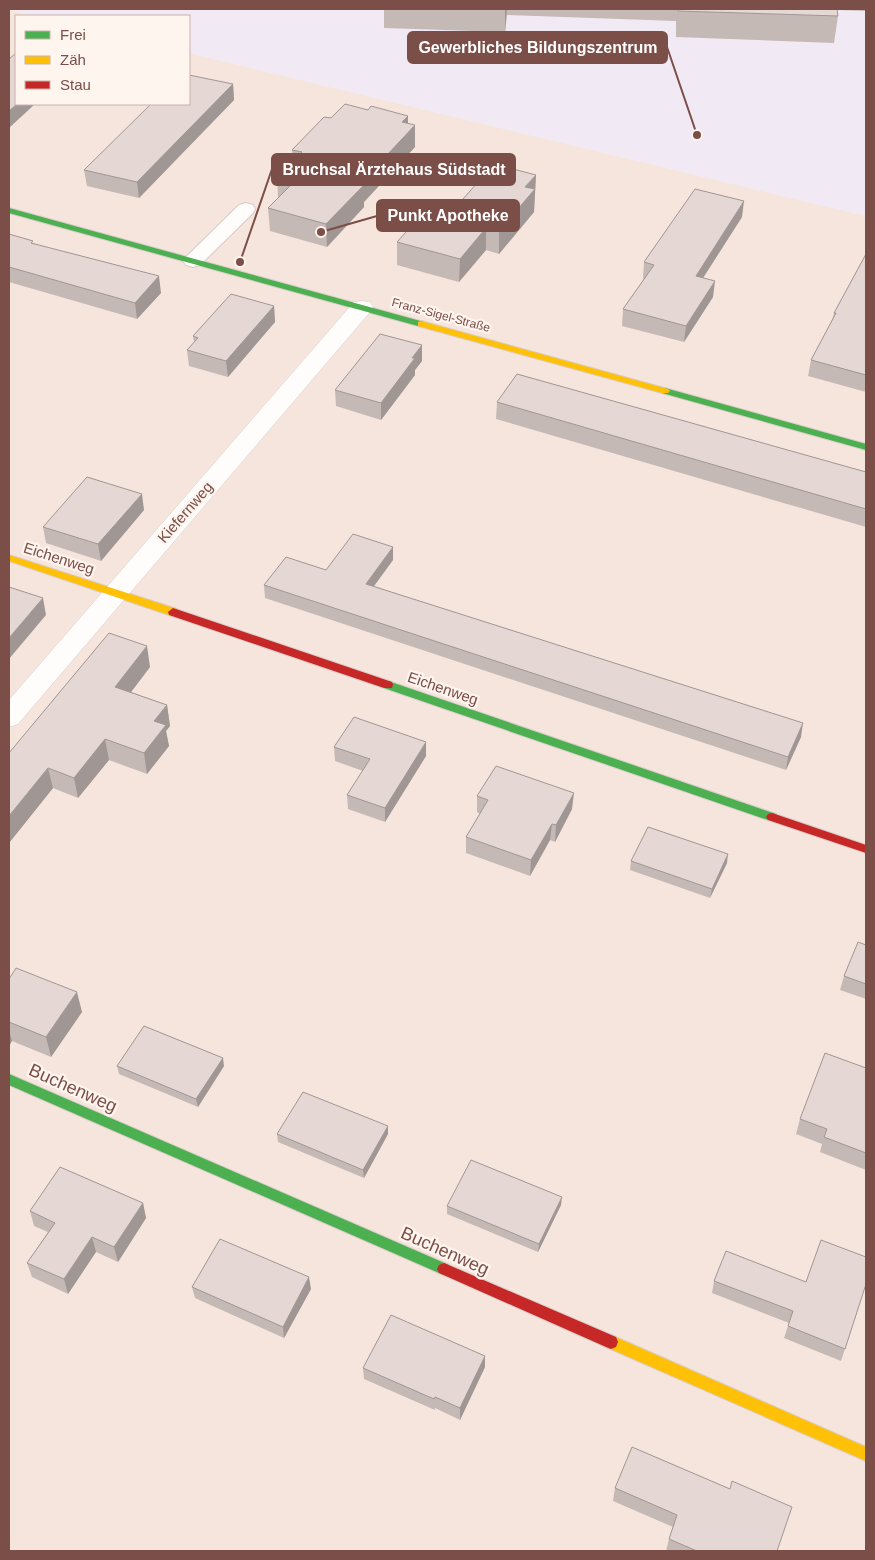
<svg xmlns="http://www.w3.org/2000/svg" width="875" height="1560" font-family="Helvetica,sans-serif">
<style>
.residential{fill:#f6e5dd}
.education{fill:#f1e9f4}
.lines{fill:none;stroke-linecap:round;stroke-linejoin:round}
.lane-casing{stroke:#d7cbc8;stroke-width:2}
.street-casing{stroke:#d7cbc8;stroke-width:1}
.fast-casing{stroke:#d9cdca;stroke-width:2}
.slow-casing{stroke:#d9cdca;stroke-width:2}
.jam-casing{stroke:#d9cdca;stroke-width:2}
.lane{fill:#fefdfc;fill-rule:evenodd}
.street{fill:#fefdfc;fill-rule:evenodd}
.fast{fill:#4caf50;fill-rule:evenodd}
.slow{fill:#ffc107;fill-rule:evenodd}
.jam{fill:#c62828;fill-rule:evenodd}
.wall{fill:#c5b9b5}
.shaded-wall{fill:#a09694}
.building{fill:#e5d7d3;stroke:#a09694}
.labels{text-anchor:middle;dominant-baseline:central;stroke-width:4.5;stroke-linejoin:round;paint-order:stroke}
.far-street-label{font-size:12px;fill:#7b4e48;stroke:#fff5ef}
.street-label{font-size:15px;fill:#7b4e48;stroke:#fff5ef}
.near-street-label{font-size:18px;fill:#7b4e48;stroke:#fff5ef}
.leader{fill:none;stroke:#7b4e48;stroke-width:2}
.callout-dot{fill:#7b4e48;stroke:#fff5ef;stroke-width:2}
.callout{fill:#7b4e48;stroke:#7b4e48;stroke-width:2}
.callout-label{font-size:16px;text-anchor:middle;font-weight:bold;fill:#fff}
</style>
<rect width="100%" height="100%" fill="#f8f0ec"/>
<path class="residential" d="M9,10L34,16H16V104H189V53L866,216V1551H9Z"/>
<path class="education" d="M9,9H866V216L189,53V16H34Z"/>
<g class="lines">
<defs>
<path id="lane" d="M246,203L253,205L255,209L253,213L200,265L193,267L186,265L183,261L186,257L239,205Z"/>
<path id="street" d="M362,301L370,302L373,307L370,312L18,724L9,727V700L354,302Z"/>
<path id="fast" d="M9,208L424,322L425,324L424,326H418L9,213Z
M665,388L866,444V450L662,393V389Z
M388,681L776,814L778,817L776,820H768L384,688L383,685L384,682Z
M9,1074L449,1265L451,1269L449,1273L444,1275L439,1273L9,1085Z"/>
<path id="slow" d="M421,321L668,389L670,391L668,393H662L418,326V322Z
M9,555L177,609L178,612L173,616L169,615L9,561Z
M611,1335L866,1447V1461L606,1347L604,1342L606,1337Z"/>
<path id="jam" d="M173,608L392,682L393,685L392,688H384L169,615L168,612Z
M772,813L866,845V853L768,820L766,817L768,814Z
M444,1263L616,1337L618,1342L616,1347L611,1349L606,1347L439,1273L437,1269L439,1265Z"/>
</defs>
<use href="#lane" class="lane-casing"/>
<use href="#street" class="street-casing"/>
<use href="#fast" class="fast-casing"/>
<use href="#slow" class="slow-casing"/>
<use href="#jam" class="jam-casing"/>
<use href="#lane" class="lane"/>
<use href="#street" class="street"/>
<use href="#fast" class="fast"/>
<use href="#slow" class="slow"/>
<use href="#jam" class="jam"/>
</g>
<path class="wall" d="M384,9H866V11L837,10L838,16L834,43L676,37V21L507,15L505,32L384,28Z
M233,84L234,100L139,198L87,186L84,170Z
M331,118L408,123L415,147L364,202V207L327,247L270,231L268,208L278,198L277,177L293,162L292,150Z
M536,175L534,212L499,254L486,250L459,282L397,265V242L447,217Z
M742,217L703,278L713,297L684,342L622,326L623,309L644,279H643L644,262Z
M9,234L33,243L161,293L137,319L9,282Z
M866,254V392L808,376L811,360L832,321L834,313Z
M274,306L275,322L228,377L189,366L187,350L194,342L193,336Z
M422,361L415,370V375L381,420L336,406L335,390Z
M497,402L866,472V527L496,419Z
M144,510L101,561L46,543L43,527Z
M393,547V560L374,586L801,737L786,770L265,598L264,585L326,570Z
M150,667L131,692L167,705L170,726L166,731L169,746L147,774L109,760L78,798L53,788L9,843V753Z
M334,747L426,756L385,822L348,809L347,795L363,771L335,761Z
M477,796L572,809L555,842L550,840L530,876L466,853V837L480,814L477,812Z
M631,861L727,863L710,898L630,870Z
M866,945V999L840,990L844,976Z
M9,979L82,1012L51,1057L12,1041L9,1046Z
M117,1066H224L198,1107L119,1074Z
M866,1068V1170L820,1152L822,1144L796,1134L800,1119Z
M277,1134H388L364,1178L278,1142Z
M143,1203L146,1218L118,1262L96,1252L68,1294L32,1277L27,1263L48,1232L34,1226L30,1211Z
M561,1205L538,1252L447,1214V1206Z
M714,1281L806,1282L866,1284L841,1361L784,1338L789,1323L712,1293Z
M192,1287L311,1289L284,1338L195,1298Z
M485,1356V1367L460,1420L435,1408V1410L364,1379L363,1368Z
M615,1488L777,1551H666L669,1539L673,1527L613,1501Z"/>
<path class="shaded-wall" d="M505,9H507L505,32Z
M233,84L234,100L139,198L137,182Z
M17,104H35L9,128V111Z
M408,116V132L415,125V147L364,202V207L327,247L326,224L360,184L402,122Z
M536,175L534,212L499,254V231L525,187Z
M744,201L742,217L694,292L696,276Z
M486,228V250L459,282L460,259Z
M159,276L161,293L137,319L135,303Z
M715,281L713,297L684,342L686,326Z
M274,306L275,322L228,377L226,361Z
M422,345V361L415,370V375L381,420V403L412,358Z
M142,494L144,510L101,561L98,544Z
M393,547V560L366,597V584Z
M43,598L46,615L9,659V638Z
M147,646L150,667L119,708L115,687Z
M167,705L170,726L166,731L169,746L147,774L144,753L154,721Z
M803,723L801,737L786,770L788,757Z
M105,739L109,760L78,798L74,778Z
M426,742V756L385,822V808Z
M48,768L53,788L9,843V816Z
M574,793L572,809L555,842L556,825Z
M552,824L550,840L530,876L531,860Z
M728,854L727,863L710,898L712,889Z
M77,992L82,1012L51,1057L46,1037Z
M9,1030L12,1041L9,1046Z
M223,1058L224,1066L198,1107L196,1099Z
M388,1126V1134L364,1178L363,1170Z
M562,1197L561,1205L538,1252L539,1244Z
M143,1203L146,1218L118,1262L114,1247Z
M92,1237L96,1252L68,1294L64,1279Z
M309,1277L311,1289L284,1338L283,1327Z
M485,1356V1367L460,1420V1408Z"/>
<path class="building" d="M678,9H837L838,16L678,11Z
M16,53V104H17L9,111V59Z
M189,75L233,84L137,182L84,170L151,104H189Z
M345,104L368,110L371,106L408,116L402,122L415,125L360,184L364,185L326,224L268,208L294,182L277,177L302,152L292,150L324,117L331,118Z
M494,164L536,175L525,187L535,189L499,231L486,228L460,259L397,242L425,211L447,217Z
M695,189L744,201L696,276L715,281L686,326L623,309L654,265L644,262Z
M9,234L33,241L31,243L159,276L135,303L9,267Z
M866,254V375L811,360L836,313H834Z
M231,294L274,306L226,361L187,350L198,338L193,336Z
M380,334L422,345L412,358H415L381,403L335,390Z
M517,374L866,472V509L497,402Z
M87,477L142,494L98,544L43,527Z
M353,534L393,547L366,584L803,723L788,757L264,585L286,557L326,570Z
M9,587L43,598L9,638Z
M109,633L147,646L115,687L167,705L154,721L166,725L144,753L105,739L74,778L48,768L9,816V753Z
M354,717L426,742L385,808L347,795L370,759L334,747Z
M496,766L574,793L556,825L552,824L531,860L466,837L488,800L477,796Z
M648,827L728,854L712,889L631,861Z
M858,942L866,945V984L844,976Z
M16,968L77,992L46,1037L9,1022V979Z
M144,1026L223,1058L196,1099L117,1066Z
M825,1053L866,1068V1153L824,1137L827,1129L800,1119Z
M303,1092L388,1126L363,1170L277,1134Z
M471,1160L562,1197L539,1244L447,1206Z
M60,1167L143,1203L114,1247L92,1237L64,1279L27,1263L55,1223L30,1211Z
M220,1239L309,1277L283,1327L192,1287Z
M821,1240L866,1257V1284L845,1349L788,1326L793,1311L714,1281L726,1251L806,1282Z
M391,1315L485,1356L460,1408L435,1397L434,1399L363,1368Z
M632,1447L730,1489L732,1481L792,1507L777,1551H697L669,1539L677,1515L615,1488Z"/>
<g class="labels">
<g class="far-street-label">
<text transform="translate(441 315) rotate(15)">Franz-Sigel-Straße</text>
</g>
<g class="street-label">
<text transform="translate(185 512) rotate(-49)">Kiefernweg</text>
<text transform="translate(59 558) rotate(18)">Eichenweg</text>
<text transform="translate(443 688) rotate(19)">Eichenweg</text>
</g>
<g class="near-street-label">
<text transform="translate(73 1088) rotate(24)">Buchenweg</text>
<text transform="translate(445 1251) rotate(24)">Buchenweg</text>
</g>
</g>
<path class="leader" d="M697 135L667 47M240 262L272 169M321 232L377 216"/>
<g class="callout-dot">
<circle cx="697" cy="135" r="5"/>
<circle cx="240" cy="262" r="5"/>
<circle cx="321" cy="232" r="5"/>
</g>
<g class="callout">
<rect x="408" y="32" width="259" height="31" rx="5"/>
<rect x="272" y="154" width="243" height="31" rx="5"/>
<rect x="377" y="200" width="142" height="31" rx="5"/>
</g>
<g class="callout-label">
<text x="538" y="53">Gewerbliches Bildungszentrum</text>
<text x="394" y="175">Bruchsal Ärztehaus Südstadt</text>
<text x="448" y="221">Punkt Apotheke</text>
</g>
<rect width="875" height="1560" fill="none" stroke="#7b4e48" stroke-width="20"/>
<rect x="15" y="15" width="175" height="90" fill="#fff5ef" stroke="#cab2ac"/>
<rect x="25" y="31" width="25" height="8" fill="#4caf50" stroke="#cab2ac"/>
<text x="60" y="40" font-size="15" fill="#7b4e48">Frei</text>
<rect x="25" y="56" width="25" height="8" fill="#ffc107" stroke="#cab2ac"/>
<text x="60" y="65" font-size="15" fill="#7b4e48">Zäh</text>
<rect x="25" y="81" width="25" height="8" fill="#c62828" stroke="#cab2ac"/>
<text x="60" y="90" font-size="15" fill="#7b4e48">Stau</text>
</svg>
